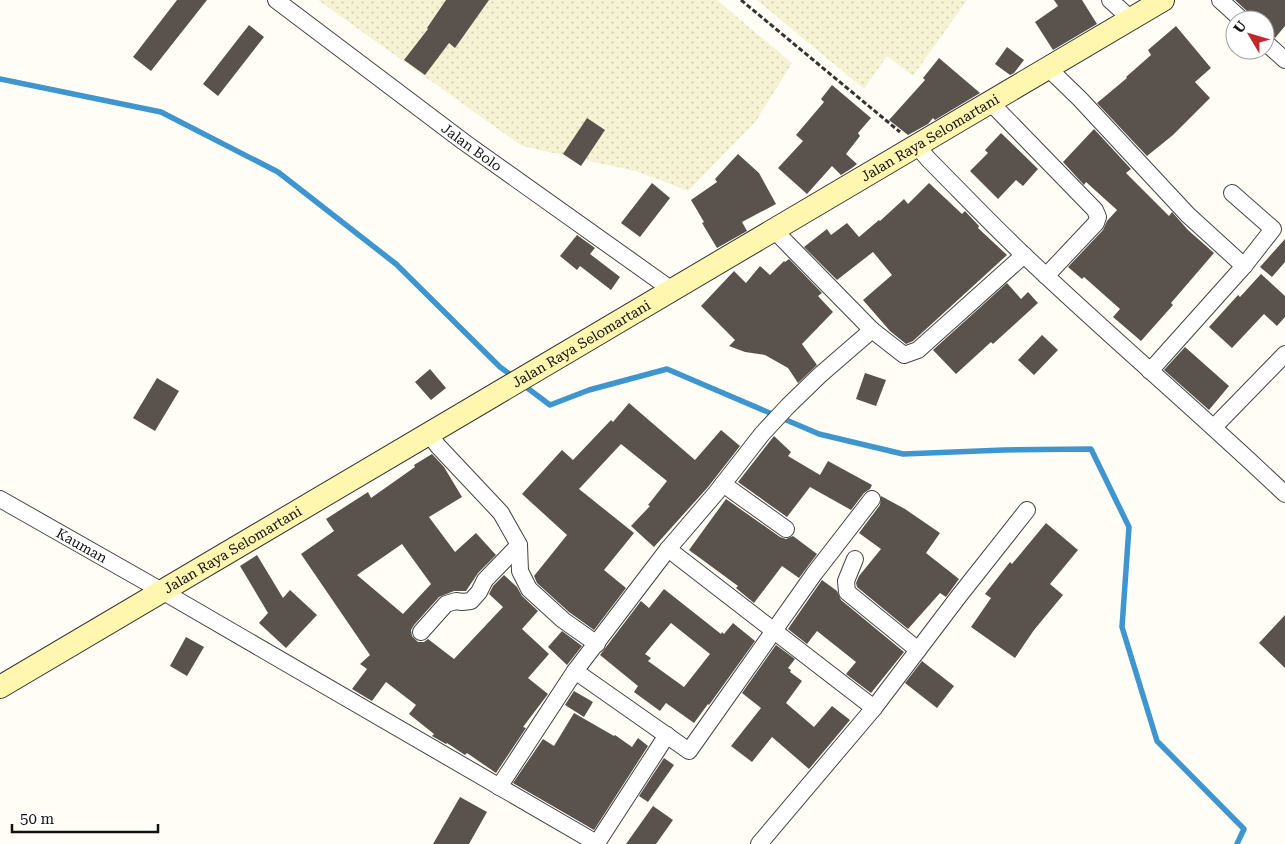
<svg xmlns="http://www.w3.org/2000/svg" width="1285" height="844" font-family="'Roboto Serif',serif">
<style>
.farmland{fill:url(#farmland-dots)}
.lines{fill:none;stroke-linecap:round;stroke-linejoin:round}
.stream{stroke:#3f96cf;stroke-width:5.5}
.building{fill:#5a524d;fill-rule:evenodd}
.minor-casing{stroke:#444;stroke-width:18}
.secondary-casing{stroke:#333;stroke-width:24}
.path{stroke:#333;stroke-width:3;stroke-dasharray:5 2.5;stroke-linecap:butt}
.minor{stroke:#fff;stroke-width:16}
.secondary{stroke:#fff6b0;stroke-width:22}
.labels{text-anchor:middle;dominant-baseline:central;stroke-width:5;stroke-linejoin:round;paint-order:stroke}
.street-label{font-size:14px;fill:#111;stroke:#fff}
</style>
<defs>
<pattern id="farmland-dots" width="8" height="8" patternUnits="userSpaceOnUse" patternTransform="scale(1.25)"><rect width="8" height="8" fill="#f6f3d4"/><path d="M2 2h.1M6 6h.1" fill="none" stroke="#d2cfb5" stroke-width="1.8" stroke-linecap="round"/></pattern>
</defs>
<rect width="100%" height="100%" fill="#fffdf5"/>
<path class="farmland" d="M318,0H717L792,63L756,121L688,191L639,172L522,146Z
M757,0H967L913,76L887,56L864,89Z"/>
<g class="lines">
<path class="stream" d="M0,79L161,112L278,172L396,264L500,367L515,378
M522,384L550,405L589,390L667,369L819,434L903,454L1004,450L1091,449L1129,527L1122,627L1157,741L1244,829L1237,844"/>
</g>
<path class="building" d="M177,0H207L151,71L133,57Z
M446,0H489L455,48L449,43L425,75L404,60L428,29L427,28Z
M1054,0H1082L1097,24L1053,50L1035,22L1058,6Z
M1235,0H1285V26L1275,38L1265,30V20H1254L1249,13Z
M249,25L264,37L218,96L203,84Z
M1176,26L1211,68L1195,82L1210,98L1173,135L1147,156L1097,103L1127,78L1126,77L1151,55L1148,50Z
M1007,47L1024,60L1014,73L1010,75L995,64Z
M939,58L980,93L935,120L933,118L928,124L908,135L889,120L925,80L923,78Z
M832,85L871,118L858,133L860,136L846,154L857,164L852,168L841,175L832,166L807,194L778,168L803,141L796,135L824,102L821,99Z
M587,118L605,130L581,166L563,154Z
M1094,129L1131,169L1126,173L1169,216L1172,212L1188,230L1214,253L1171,303L1173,305L1141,341L1113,317L1120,309L1084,277L1082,279L1068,267L1103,230L1107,221L1117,210L1086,182L1084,185L1063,162Z
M1001,133L1038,169L1023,186L1016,180L998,199L970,171L988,153L985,150Z
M738,154L759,173L776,204L742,222L747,231L717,248L702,223L704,222L691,200L717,182L715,179Z
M652,183L670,198L640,237L621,223Z
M929,183L962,214L965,211L979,226L978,228L1007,255L913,341L906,344L890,331L863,300L892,275L873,252L837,280L804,247L827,229L831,235L847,223L859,237L879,220L880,221L904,199L908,204Z
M577,235L595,248L590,254L620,277L611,290L580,266L577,270L560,256Z
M1285,239V262L1272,277L1260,267Z
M789,259L822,293L818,296L833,312L802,344L817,365L798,383L788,368L765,355L745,352L729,346L735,340L701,306L734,271L746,283L760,266L770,275L784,261L785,262Z
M1261,274L1285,296V317L1277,326L1264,314L1232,348L1209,327L1238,295L1240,297Z
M1007,283L1021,299L1028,292L1038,303L993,344L991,342L956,374L933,350Z
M1042,335L1058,350L1034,375L1018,360Z
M1185,347L1229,386L1209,410L1164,370Z
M430,369L446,388L431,400L415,382Z
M865,373L886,380L876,406L856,399Z
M157,378L179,391L155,431L133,418Z
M629,403L695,460L721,430L740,446L708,487L654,547L631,526L650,506L648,505L667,481L621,444L579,489L634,533L604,570L626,588L594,630L569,612L537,583L534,576L567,535L522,494L562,450L573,460L611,420L613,422Z
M774,436L791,452L788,456L820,475L828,461L872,485L870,489L864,493L851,510L810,487L787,517L738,482Z
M432,454L444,467L462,497L429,517L455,552L476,533L496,555L478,573L466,591H454L439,597L414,625L411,630L412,636L418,642H424L428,639L454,659L503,607L489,594L493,586L504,575L517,587L522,596L538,611L522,629L549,654L528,678L548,694L523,727L526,728L496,773L467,753L465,755L447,743L446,744L432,736L434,734L409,714L416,705L386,682L372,701L352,689L367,669L360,664L370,655L301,554L334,531L326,519L368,492L371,498L415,467L414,465ZM402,544L431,584L403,614L357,575Z
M881,496L905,509L940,533L926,553L959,579L946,597L940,593L908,629L857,587L856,583L859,576L881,549L859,533L880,505Z
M726,499L780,537L786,539L793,536L817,554L799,578L782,566L754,603L736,588L738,586L689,550Z
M1046,523L1078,550L1050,584L1063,595L1034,630L1015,658L971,627L991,598L985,594L1010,562L1012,564Z
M257,555L283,598L290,590L317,615L286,648L259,623L268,613L240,566Z
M822,580L837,591L841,600L904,652L871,693L846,674L856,662L817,631L807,644L788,629Z
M664,589L721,634L722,632L724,634L733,623L755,641L709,705L708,704L694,723L666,703L660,711L634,692L638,686L600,655L641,601L649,608ZM671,623L710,654L684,687L648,661L651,658L645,654Z
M1285,615V668L1259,643Z
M562,631L582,646L567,665L548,647Z
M186,637L204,647L187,676L170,666Z
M776,645L795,659L788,668L791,670L790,672L802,681L786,703L814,727L832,706L850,720L809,769L772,737L752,762L731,746L761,708L742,693Z
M922,661L954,686L937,708L905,683Z
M574,691L593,702L584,717L565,705Z
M574,713L614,736L615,735L632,747L638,738L648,746L594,830L513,783L543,739L554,746Z
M664,758L674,765L648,802L639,796Z
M460,797L487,812L469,844H433Z
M653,806L673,820L656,844H626Z"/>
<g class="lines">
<defs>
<g id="minor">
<path id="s1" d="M276,0L464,142L672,290"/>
<path d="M1110,0L1131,19"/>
<path d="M1220,0L1242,20"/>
<path d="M1265,42L1285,60"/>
<path d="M1048,68L1080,99L1188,215L1244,266"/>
<path d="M990,102L1095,210L1098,217L1096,223L1046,276"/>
<path d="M917,146L929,160C961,192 992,225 1025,256C1110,337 1200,413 1285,494"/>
<path d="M774,230L872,330"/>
<path d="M1150,371L1244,266L1273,229L1232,193"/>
<path d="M1214,427L1285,354"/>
<path d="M429,434L438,446L501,513L519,545L520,571L529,589L563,620L597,644"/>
<path d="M723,484L786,529"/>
<path id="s2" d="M0,499L162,591L598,844"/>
<path d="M668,549L874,708"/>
<path d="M855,559L846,581L847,592L918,650"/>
<path d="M421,632L446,604L456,601L462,602L471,601L479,592L485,580L519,545"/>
<path d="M575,671L689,751L814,574L872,499"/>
<path d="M499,787L575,671L668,549L716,493L762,434L788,406L820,375L872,330L904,355L918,350L1024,255"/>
<path d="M597,843L667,735"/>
<path d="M759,844L874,708L959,596L1027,510"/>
</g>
<g id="secondary">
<path id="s3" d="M0,687L1163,0"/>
</g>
</defs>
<use href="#minor" class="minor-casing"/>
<use href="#secondary" class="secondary-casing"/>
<path class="path" d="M741,0L900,132"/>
<use href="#minor" class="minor"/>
<use href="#secondary" class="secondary"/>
</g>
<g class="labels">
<g class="street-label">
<text stroke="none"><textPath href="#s3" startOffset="1080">Jalan Raya Selomartani</textPath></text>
<text stroke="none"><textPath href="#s1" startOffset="245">Jalan Bolo</textPath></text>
<text stroke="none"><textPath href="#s3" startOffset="675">Jalan Raya Selomartani</textPath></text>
<text stroke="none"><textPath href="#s2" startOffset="94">Kauman</textPath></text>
<text stroke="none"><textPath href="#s3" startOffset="270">Jalan Raya Selomartani</textPath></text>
</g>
</g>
<g transform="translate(1250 35) rotate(308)"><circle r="24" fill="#ffffff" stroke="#a0a0a0"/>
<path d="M0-4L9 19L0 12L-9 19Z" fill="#c4262e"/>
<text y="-8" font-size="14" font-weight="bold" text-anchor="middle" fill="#111111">U</text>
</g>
<path d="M12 824v8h146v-8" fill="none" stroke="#111111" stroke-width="2.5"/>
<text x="20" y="824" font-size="15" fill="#111111" stroke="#ffffff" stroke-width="4" paint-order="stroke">50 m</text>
</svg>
